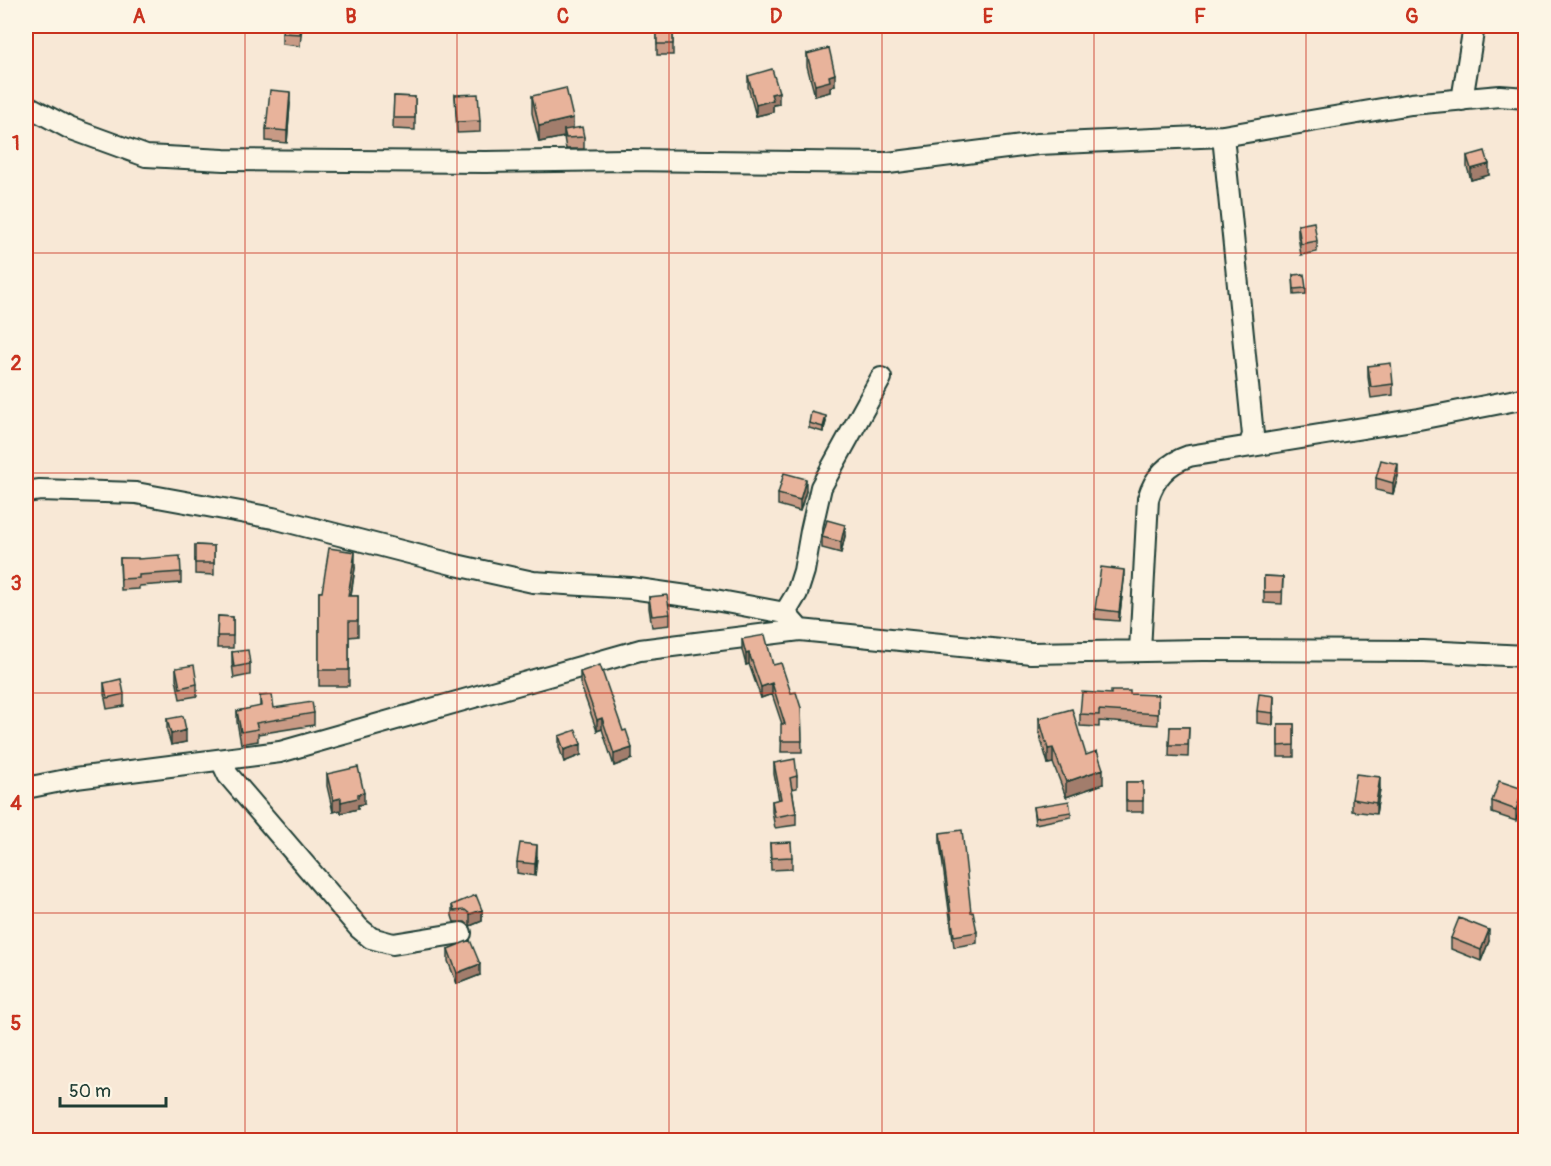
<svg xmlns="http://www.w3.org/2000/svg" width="1551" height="1166" font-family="Pangolin,sans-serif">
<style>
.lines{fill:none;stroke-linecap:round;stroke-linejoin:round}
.minor-casing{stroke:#1f3d34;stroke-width:24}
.minor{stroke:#fcf5e5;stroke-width:20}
.wall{fill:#c89a85;stroke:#1f3d34;stroke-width:1.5}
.shaded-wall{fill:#a27d6c;stroke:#1f3d34;stroke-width:1.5}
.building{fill:#e8b39b;stroke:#1f3d34;stroke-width:1.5}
.grid{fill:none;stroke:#c8321e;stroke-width:1.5;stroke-opacity:0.55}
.neatline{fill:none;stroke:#c8321e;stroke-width:2}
.grid-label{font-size:20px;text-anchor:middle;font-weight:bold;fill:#c8321e}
</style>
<rect width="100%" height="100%" fill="#f8e8d6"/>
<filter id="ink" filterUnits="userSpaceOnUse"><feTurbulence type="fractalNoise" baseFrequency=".0167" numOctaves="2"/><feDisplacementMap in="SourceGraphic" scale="12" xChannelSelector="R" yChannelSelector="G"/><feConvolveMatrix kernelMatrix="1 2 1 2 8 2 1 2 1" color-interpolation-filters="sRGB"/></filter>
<g filter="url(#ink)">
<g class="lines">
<defs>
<path id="minor" d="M1462,100L1474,26
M26,105L69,128L146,156L224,160L486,162L626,160L888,163L1038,144L1223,136L1411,104L1500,96L1526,98
M1223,136L1253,435L1249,446
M26,492L40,490L136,493L273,518L456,565L533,582L631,588L715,600L785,613L800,630
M785,613L797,593L804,571L811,531L821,487L881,378
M1140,651L1148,499C1154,478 1168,463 1189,456L1419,419L1526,398
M221,760L228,775L359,928L371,938L393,944L461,933
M26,788L76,778L280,752L640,650L800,630L1031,653L1202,650L1423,651L1526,656"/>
</defs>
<use href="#minor" class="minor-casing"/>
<use href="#minor" class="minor"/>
</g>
<path class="wall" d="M302,26L300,46L282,44V33Z
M657,30H673V55H657Z
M807,54L835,85L830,87V92L815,96L807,66Z
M748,76L779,104L773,105V112L756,116L748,87Z
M455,95L480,121V132L457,133Z
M394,96L415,97V130L393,129Z
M532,96L584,137V149H566L564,137L539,142L532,113Z
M290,104L287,143L266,141V129Z
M1467,156L1489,175L1471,180L1467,167Z
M1298,225L1317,241V252L1301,255L1298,236Z
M1293,275L1306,288V294L1294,295Z
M1368,366L1393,384V395L1371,398L1368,377Z
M826,422L823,432L809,428V423Z
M1398,476L1393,494L1376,490V478Z
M806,491L800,511L778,505V494Z
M845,536L841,553L822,548V537Z
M195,545L214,546V575L195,574Z
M120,558L138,559L181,572V583L139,586V589L121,590Z
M355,568L351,596H358V636L349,637V686H319V592H322Z
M1264,576L1283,577L1282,604L1264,603Z
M1124,580L1119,621L1095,619V609Z
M649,597L670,614V625L652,627L649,608Z
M218,616L233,617V648H217Z
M742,639L773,665L801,708L802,752H781L782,724L772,694L761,698L749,664L746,665L742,650Z
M232,652L250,664V675L234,678L232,664Z
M176,668L197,684V696L180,699L176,679Z
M580,672L623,731L632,759L614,766L602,729L597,731L580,683Z
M104,683L124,694V706L107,709L104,694Z
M1526,687V711L1522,710V699Z
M1111,694L1158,695V725L1099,721V727L1080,726V714Z
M260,696L274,708L314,713V725L258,734V741L241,744L237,722V711L260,707Z
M1274,707L1273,725L1257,723V711Z
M1039,718L1086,755L1103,784L1066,797L1053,763L1048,764L1039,733Z
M167,719L186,742L171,745L167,731Z
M1278,724H1294V757H1278Z
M1170,727H1189L1188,757L1169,756Z
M559,736L581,755L564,762L559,747Z
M774,763L797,776V788L792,789L796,813V825L775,828L772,812V801L779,800L774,774Z
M327,774L364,804L358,805V809L341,813V810L333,812L327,786Z
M1126,782H1143V812H1126Z
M1380,789L1376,814L1352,811V799Z
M1523,800L1516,821L1492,813V801Z
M1033,807L1071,812V817L1035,824Z
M940,833L977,932V943L954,947L940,844Z
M770,843L792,857V869L771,870Z
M537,857L535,876L517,873V862Z
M452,905L482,910V921L470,926L465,922H454L452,916Z
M1451,938L1489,941L1481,961L1451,949Z
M448,949L480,975L457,984L448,961Z"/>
<path class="shaded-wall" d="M835,74V85L830,87V92L815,96V85L829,76Z
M290,92V104L287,143V131Z
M779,92V104L773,105V112L756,116V105L771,94Z
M573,118V135L564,130V137L539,142V126Z
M1489,164V175L1471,180V169Z
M826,416V422L823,432V427Z
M1398,464V476L1393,494V483Z
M806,479V491L800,511V500Z
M845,525V536L841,553V542Z
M355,552V568L348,612V596Z
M1124,570V580L1119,621V612Z
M749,653V664L746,665V654Z
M772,683V694L761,698V687Z
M1274,696V707L1273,725V713Z
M602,718V729L597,731V720Z
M186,730V742L171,745V734Z
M581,744V755L564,762V750Z
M632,748V759L614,766V754Z
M1053,748V763L1048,764V749Z
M1103,769V784L1066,797V782Z
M1380,777V789L1376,814V803Z
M1523,789V800L1516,821V810Z
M364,793V804L358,805V809L341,813V802L358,794Z
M341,798V810L333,812V800Z
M537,845V857L535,876V864Z
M482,910V921L470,926V914Z
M1489,930V941L1481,961V950Z
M480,964V975L457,984V973Z"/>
<path class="building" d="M283,26H301L300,34L282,33Z
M657,30H673V44H657Z
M829,48L835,74L829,76L830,81L815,85L807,54Z
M772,69L779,92L771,94L773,100L756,105L748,76Z
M566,88L573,118L539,126L532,96Z
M270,90L290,92L287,131L266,129Z
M478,94L480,121L457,122L455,95Z
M394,96L415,97V118H393Z
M582,127L584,137L566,138L564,130Z
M1485,151L1489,164L1471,169L1467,156Z
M1314,222L1317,241L1301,244L1298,225Z
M1304,274L1306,288L1294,289L1293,275Z
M1391,363L1393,384L1371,387L1368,366Z
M811,412L826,416L823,427L809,423Z
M1381,460L1398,464L1393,483L1376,478Z
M784,473L806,479L800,500L778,494Z
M827,520L845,525L841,542L822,537Z
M195,545L214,546V563H195Z
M329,548L355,552L348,596H358V621H349V670H319V592H322Z
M180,556L181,572L139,575V578L121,579L120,558H138V559Z
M1101,567L1124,570L1119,612L1095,609Z
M1264,576L1283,577L1282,592H1264Z
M667,595L670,614L652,616L649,597Z
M218,616L233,617V636H217Z
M765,635L773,665L781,663L791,693L796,692L801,708L802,741H781V724H785L772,683L761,687L749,653L746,654L742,639Z
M248,650L250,664L234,667L232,652Z
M194,665L197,684L180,688L176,668Z
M600,665L623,731L626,730L632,748L614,754L602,718L597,720L580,672Z
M121,679L124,694L107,698L104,683Z
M1526,687V699H1522Z
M1111,691H1130V694L1158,695V714L1099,710V715L1080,714L1082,692L1111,694Z
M1259,694L1274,696L1273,713L1257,711Z
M272,695L274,708L312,702L314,713L256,723L258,729L241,732L237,711L261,706L260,696Z
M1072,709L1086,755L1097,751L1103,769L1066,782L1053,748L1048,749L1039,718Z
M183,716L186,730L171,734L167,719Z
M1278,724H1294V745L1278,746Z
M1170,727H1189L1188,745H1169Z
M576,730L581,744L564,750L559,736Z
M795,759L797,776L790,778L796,813L775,817L772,801L781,799L774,763Z
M358,767L364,793L358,794V798L341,802V798L333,800L327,774Z
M1356,774L1380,777L1376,803L1352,799Z
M1499,781L1523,789L1516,810L1492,801Z
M1126,782H1143V801H1126Z
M1069,801L1071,812L1035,818L1033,807Z
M962,830L971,912H973L977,932L954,936L940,833Z
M791,842L792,857L771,858L770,843Z
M520,843L537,845L535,864L517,862Z
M476,895L482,910L470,914L465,910L454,911L452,905Z
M1459,918L1489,930L1481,950L1451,938Z
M470,940L480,964L457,973L448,949Z"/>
</g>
<path class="grid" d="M245,26V1140M457,26V1140M669,26V1140M882,26V1140M1094,26V1140M1306,26V1140M26,253H1526M26,473H1526M26,693H1526M26,913H1526"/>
<rect width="1551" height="1166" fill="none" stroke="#fcf5e5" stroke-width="66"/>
<path d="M60 1097v9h106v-9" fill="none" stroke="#1f3d34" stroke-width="3"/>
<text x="69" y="1097" font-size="18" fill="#1f3d34" stroke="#fcf5e5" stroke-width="4.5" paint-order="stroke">50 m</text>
<rect x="33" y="33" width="1485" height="1100" class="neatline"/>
<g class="grid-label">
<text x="139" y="23">A</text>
<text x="351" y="23">B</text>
<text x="563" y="23">C</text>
<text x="776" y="23">D</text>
<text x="988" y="23">E</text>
<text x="1200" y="23">F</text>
<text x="1412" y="23">G</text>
<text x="16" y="150">1</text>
<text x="16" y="370">2</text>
<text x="16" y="590">3</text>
<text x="16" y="810">4</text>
<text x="16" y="1030">5</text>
</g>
</svg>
